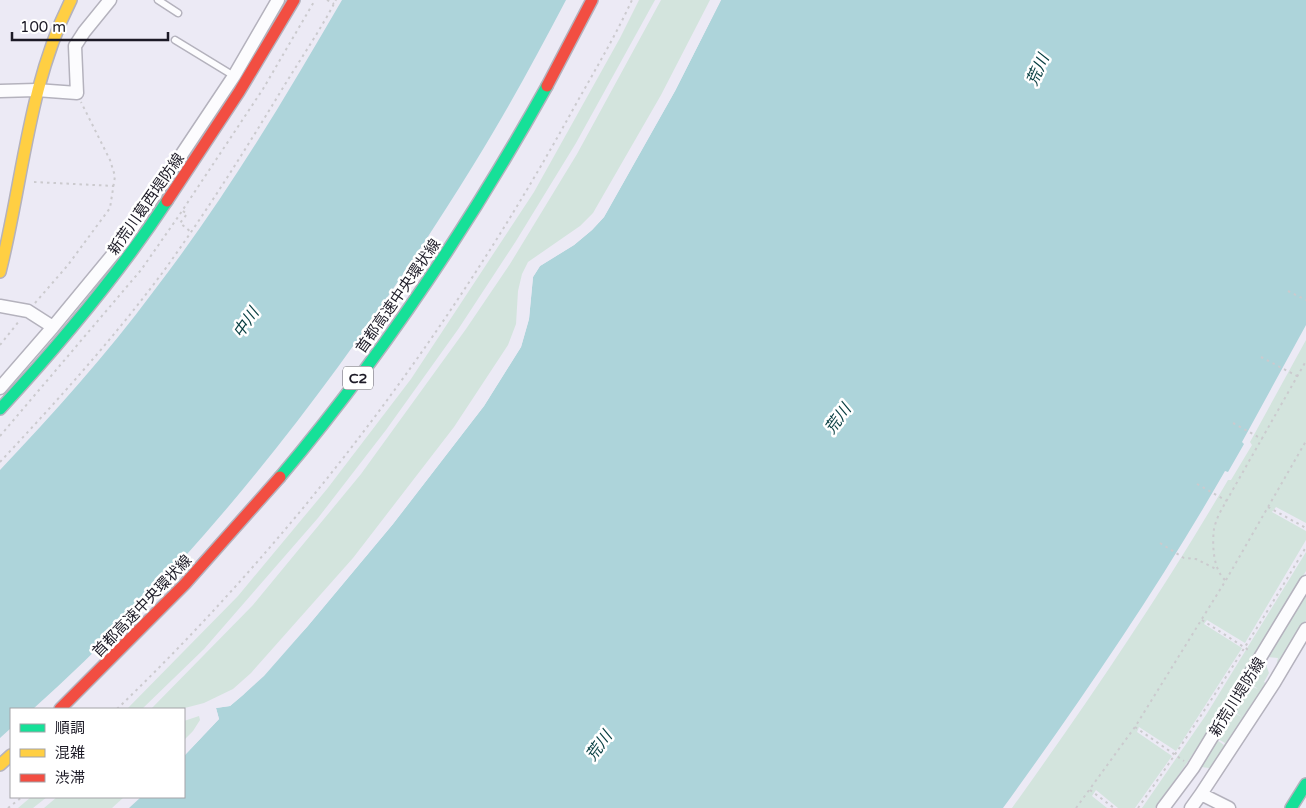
<svg xmlns="http://www.w3.org/2000/svg" width="1306" height="808" font-family="'Varela Round','Noto Sans JP',sans-serif">
<style>
.green{fill:#d3e4dd}
.water{fill:#add4da}
.pier{fill:#eceaf5}
.lines{fill:none;stroke-linecap:round;stroke-linejoin:round}
.lane-casing{stroke:#b4b2bd;stroke-width:9}
.street-casing{stroke:#b4b2bd;stroke-width:15}
.fast-casing{stroke:#b4b2bd;stroke-width:14}
.slow-casing{stroke:#b4b2bd;stroke-width:14}
.jam-casing{stroke:#b4b2bd;stroke-width:14}
.path{stroke:#cbcace;stroke-width:2;stroke-dasharray:2.5 4;stroke-linecap:butt}
.lane{stroke:#fcfcfe;stroke-width:6}
.street{stroke:#fcfcfe;stroke-width:12}
.fast{stroke:#16e098;stroke-width:11}
.slow{stroke:#ffcf43;stroke-width:11}
.jam{stroke:#f24e42;stroke-width:11}
.labels{text-anchor:middle;dominant-baseline:central;stroke-width:5;stroke-linejoin:round;paint-order:stroke}
.shield{fill:#fff;stroke:#605f67;stroke-width:1}
.shield-label{font-size:14px;font-weight:bold;fill:#1c1a26}
.street-label{font-size:15px;fill:#1c1a26;stroke:#fff}
.water-label{font-size:16px;font-style:italic;fill:#053c3f;stroke:#fff}
</style>
<rect width="100%" height="100%" fill="#eceaf5"/>
<path class="green" d="M639,0H655L576,143L516,241L459,328L386,430L318,518L204,649L142,709H127L238,596L327,489L411,379L534,192L620,38Z
M661,0H710L661,95L593,213L580,226L528,262L522,274L518,291L516,324L508,345L454,427L353,558L251,673L233,689L204,703L181,709H151L253,605L361,474L466,329L510,264L577,154Z
M1306,340V523L1276,507L1272,512L1306,531V540L1245,643L1207,620L1204,624L1242,648L1176,751L1139,727L1137,732L1172,756L1135,808H1118L1096,790L1092,796L1107,808H1012C1088,702 1162,593 1228,480H1231L1252,445L1250,442Z
M1306,552V571C1258,652 1211,732 1155,808H1142L1206,715Z
M1306,595V620L1275,671L1278,658L1268,657Z
M1265,662L1269,673L1264,682L1267,684L1203,784L1209,768L1201,767L1217,740L1224,745L1225,743L1218,739L1234,713L1242,717L1235,712L1250,686L1258,689L1251,684Z
M199,716L200,720L193,731L184,740V721Z
M31,797H47L33,808H18Z
M57,797H124L112,808H44Z"/>
<path class="water" d="M342,0H566C537,55 507,111 474,164C351,363 207,553 33,709H11V728L0,738V470C54,413 106,355 153,292C224,200 284,100 342,0Z
M721,0H1306V325L1242,442L1244,444L1228,472L1225,471C1158,588 1082,699 1003,808H129L141,797H184V756L219,719L216,708L230,706L243,695L307,627L393,524L484,406L521,347L529,319L533,277L540,266L574,245L592,230L604,217L675,91Z"/>
<path class="pier" d="M718,0H721L675,91L604,217L592,230L574,245L540,266L533,277L529,319L521,347L484,406L393,524L307,627L264,676L243,695L230,706L216,708L219,719L184,756V752L216,718L214,706L229,703L262,674L391,523L482,404L519,346L527,319L531,276L538,264L572,243L590,228L602,215L673,90Z"/>
<g class="lines">
<defs>
<path id="lane" d="M158,0L178,13
M175,40L234,76"/>
<path id="street" d="M0,91L36,90L77,93L75,46L84,32L110,0
M0,306L28,311L53,327
M0,388L53,327L124,241L234,76L278,0
M1201,794L1274,683L1306,629
M1163,808L1193,768L1306,582
M1191,808L1201,794L1229,808"/>
<path id="fast" d="M0,409C60,344 118,275 167,201
M280,477C382,356 470,224 547,86
M1291,808L1306,784"/>
<path id="slow" d="M0,272C23,181 28,85 71,0
M0,765L11,755"/>
<path id="jam" d="M547,86L592,0
M167,201L239,92L294,0
M60,709L185,584L280,477"/>
</defs>
<use href="#lane" class="lane-casing"/>
<use href="#street" class="street-casing"/>
<use href="#fast" class="fast-casing"/>
<use href="#slow" class="slow-casing"/>
<use href="#jam" class="jam-casing"/>
<path class="path" d="M327,0L334,4
M34,182L114,186
M183,211L187,214L180,223L191,232
M1288,291L1306,300
M35,303L68,265L110,208L115,176L110,160L81,102
M0,345L20,320
M1261,357L1297,376
M1233,423L1262,439
M0,436L141,270L178,217L263,89L315,0
M0,462C57,401 113,339 163,272C205,214 244,152 281,91C299,61 320,31 336,0
M1197,484L1227,501
M1268,507L1306,528
M1160,543L1184,558L1196,559L1218,570
M1225,580C1213,569 1212,544 1214,529C1215,524 1217,519 1219,514L1306,361
M1202,620L1250,651
M117,709C297,536 450,332 571,113C592,75 614,39 632,0
M1135,727L1184,761
M1090,790L1114,808
M8,808L22,797
M1076,808L1135,727L1226,580L1306,441
M1138,808C1198,723 1253,636 1306,547"/>
<use href="#lane" class="lane"/>
<use href="#street" class="street"/>
<use href="#fast" class="fast"/>
<use href="#slow" class="slow"/>
<use href="#jam" class="jam"/>
</g>
<g class="labels">
<rect class="shield" x="343" y="366.5" width="30" height="23" rx="4"/>
<g class="shield-label">
<text x="358" y="378">C2</text>
</g>
<g class="street-label">
<text transform="translate(146 204) rotate(-55)">新荒川葛西堤防線</text>
<text transform="translate(398 296) rotate(-55)">首都高速中央環状線</text>
<text transform="translate(142 606) rotate(-46)">首都高速中央環状線</text>
<text transform="translate(1237 697) rotate(-58)">新荒川堤防線</text>
</g>
<g class="water-label">
<text transform="translate(1038 70) rotate(-66)">荒川</text>
<text transform="translate(246 323) rotate(-55)">中川</text>
<text transform="translate(838 419) rotate(-54)">荒川</text>
<text transform="translate(599 746) rotate(-54)">荒川</text>
</g>
</g>
<rect x="10" y="708" width="175" height="90" fill="#ffffff" stroke="#a4a3a8"/>
<rect x="20" y="724" width="25" height="8" fill="#16e098" stroke="#a4a3a8"/>
<text x="55" y="733" font-size="15" fill="#1c1a26">順調</text>
<rect x="20" y="749" width="25" height="8" fill="#ffcf43" stroke="#a4a3a8"/>
<text x="55" y="758" font-size="15" fill="#1c1a26">混雑</text>
<rect x="20" y="774" width="25" height="8" fill="#f24e42" stroke="#a4a3a8"/>
<text x="55" y="783" font-size="15" fill="#1c1a26">渋滞</text>
<path d="M12 32v8h156v-8" fill="none" stroke="#1c1a26" stroke-width="2.5"/>
<text x="20" y="32" font-size="15" fill="#1c1a26" stroke="#ffffff" stroke-width="4" paint-order="stroke">100 m</text>
</svg>
